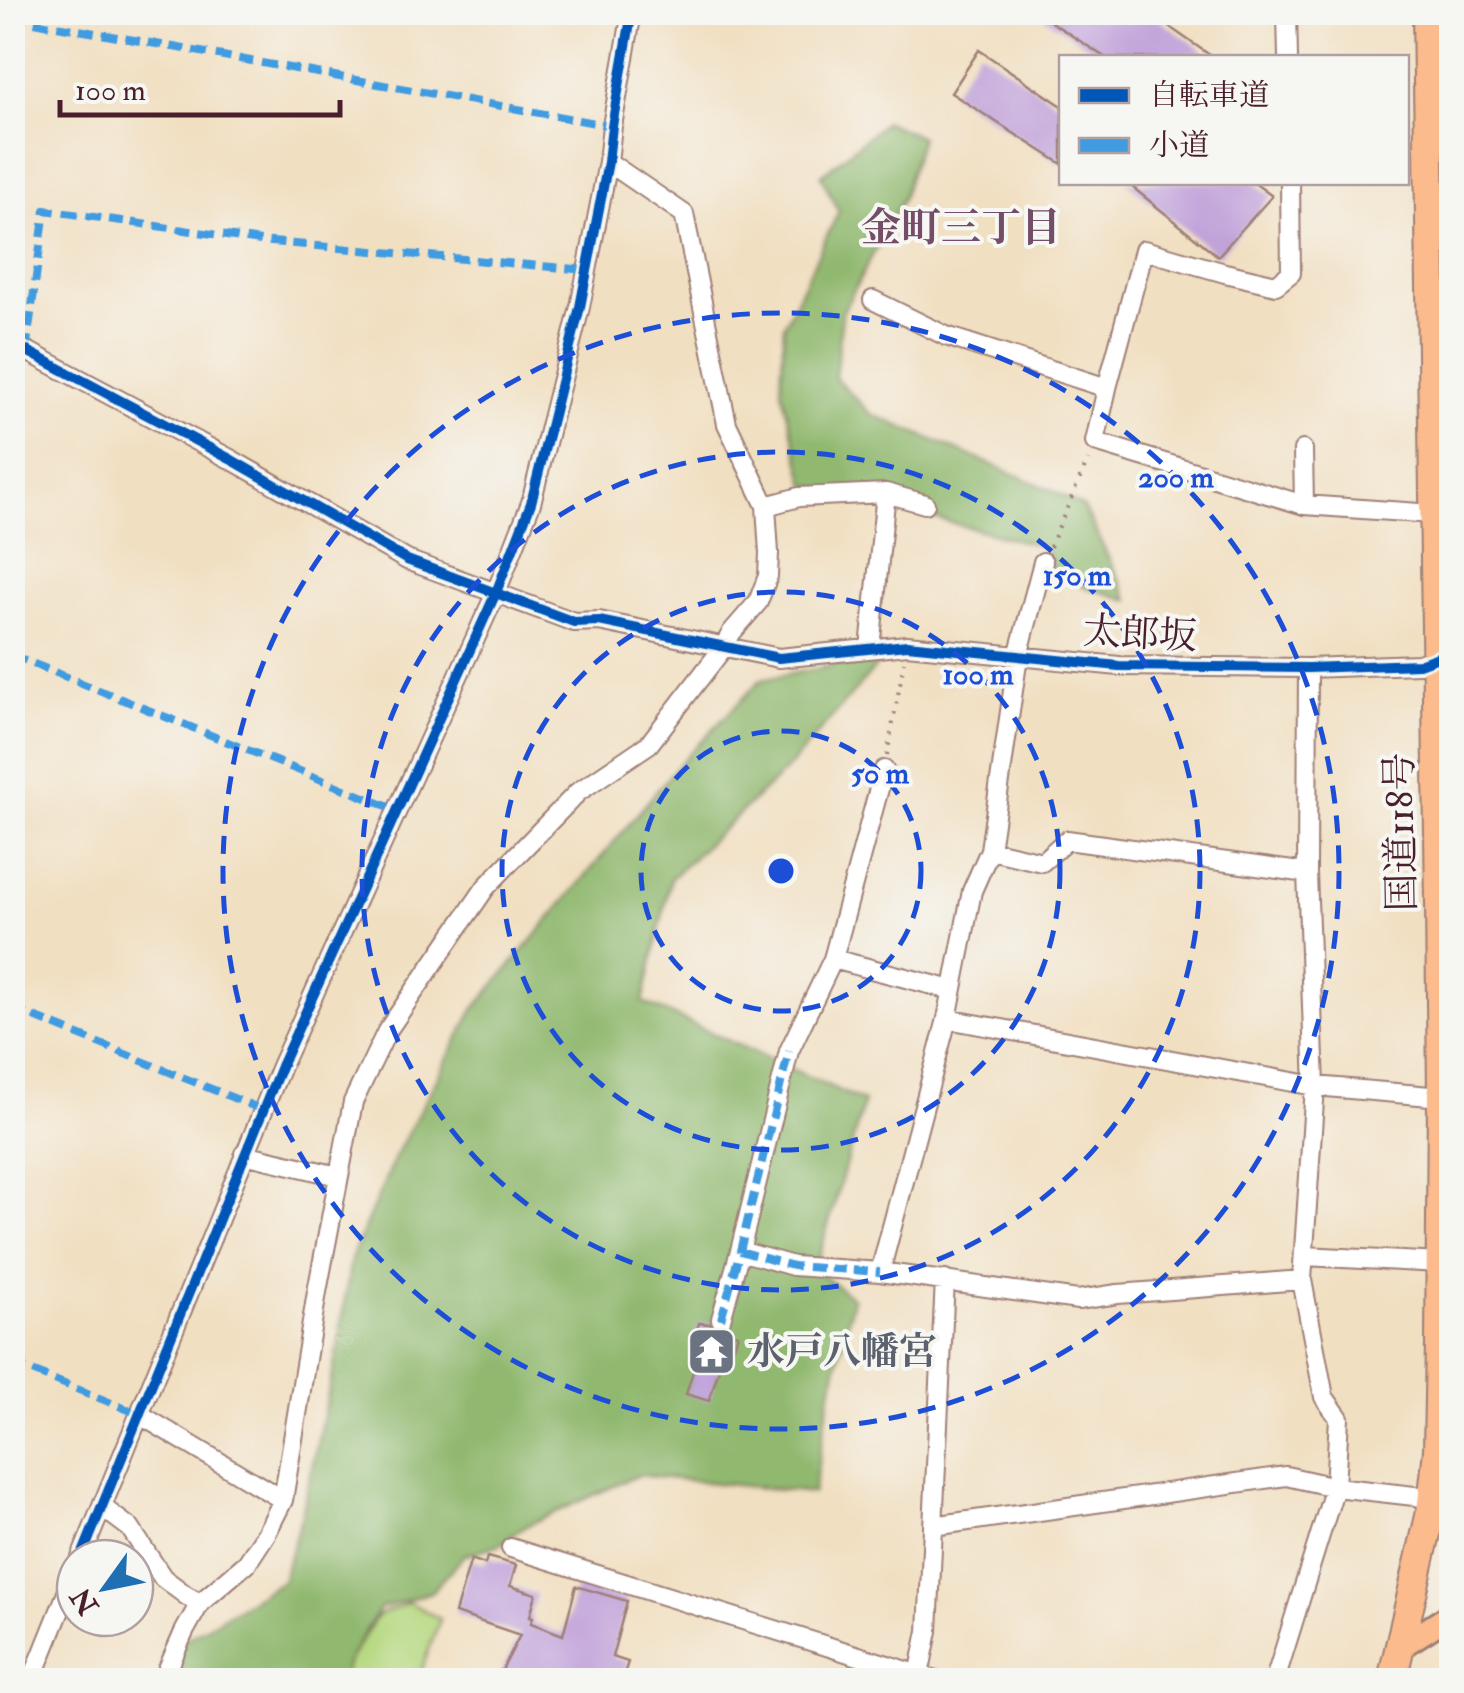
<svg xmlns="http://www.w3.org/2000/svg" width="1464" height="1693" font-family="'IM FELL Double Pica','Noto Serif JP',serif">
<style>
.green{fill:#b6d880;stroke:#807c56;stroke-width:2.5}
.forest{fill:#90b86e;stroke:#6d6c4c;stroke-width:2.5}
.building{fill:#c1a3da}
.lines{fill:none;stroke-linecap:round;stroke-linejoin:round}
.minor-casing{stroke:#9e7f76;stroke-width:22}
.major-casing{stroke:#9e7f76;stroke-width:28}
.highway-casing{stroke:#9e7f76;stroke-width:32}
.path{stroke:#9e7f76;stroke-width:4;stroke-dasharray:2.5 8;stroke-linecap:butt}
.minor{stroke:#fff;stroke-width:18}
.major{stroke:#fbbb8c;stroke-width:22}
.highway{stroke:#fbbb8c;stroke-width:28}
.quiet{stroke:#409be1;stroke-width:8;stroke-dasharray:15 8;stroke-linecap:butt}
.cycleway-casing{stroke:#f6f6f2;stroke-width:16}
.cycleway{stroke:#0057b8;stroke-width:10}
.ring{fill:none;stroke:#1d4ed8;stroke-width:5;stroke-dasharray:18 12}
.labels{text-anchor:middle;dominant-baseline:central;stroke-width:8;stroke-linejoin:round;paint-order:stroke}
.street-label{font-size:38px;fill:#4a1f2b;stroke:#f6f6f2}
.worship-label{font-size:38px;font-weight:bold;fill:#5b616d;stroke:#f6f6f2;text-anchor:start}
.neighbourhood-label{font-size:40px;font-weight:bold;fill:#744d68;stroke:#f6f6f2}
.centre{fill:#1d4ed8;stroke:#f6f6f2;stroke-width:5}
.ring-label{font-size:30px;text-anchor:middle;font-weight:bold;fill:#1d4ed8;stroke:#f6f6f2;stroke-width:8;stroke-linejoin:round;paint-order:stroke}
</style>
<rect width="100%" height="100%" fill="#f6f6f2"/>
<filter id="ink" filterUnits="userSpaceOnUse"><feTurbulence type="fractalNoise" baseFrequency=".01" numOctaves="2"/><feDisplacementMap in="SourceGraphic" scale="20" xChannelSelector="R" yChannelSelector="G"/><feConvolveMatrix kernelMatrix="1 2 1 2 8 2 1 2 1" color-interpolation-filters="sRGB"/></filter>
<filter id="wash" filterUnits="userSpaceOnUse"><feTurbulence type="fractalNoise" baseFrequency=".0048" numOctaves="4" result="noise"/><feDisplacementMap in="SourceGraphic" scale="40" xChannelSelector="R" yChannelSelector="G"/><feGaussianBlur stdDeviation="2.25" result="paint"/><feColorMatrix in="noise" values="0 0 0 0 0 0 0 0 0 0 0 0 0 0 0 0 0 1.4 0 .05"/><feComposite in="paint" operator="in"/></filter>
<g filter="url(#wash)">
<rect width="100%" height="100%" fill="#f1dfc1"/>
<path class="green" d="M409,1602L440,1619L418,1680H336L377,1616Z"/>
<path class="forest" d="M885,122L921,137L902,199L842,313L835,378L871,414L1052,490L1084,508L1129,600L1056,578L1045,547L806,485L781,389L784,325L839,211L821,176Z
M886,655L787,769L671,878L643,1002L864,1102L815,1270L853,1298L830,1395L813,1493L638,1475L523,1527L501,1544L464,1555L431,1592L379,1609L349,1659L342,1680H172L183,1641L282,1581L301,1518L337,1352L351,1259L395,1157L473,1011L680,763L761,680Z"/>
<g id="blocks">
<path class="building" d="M1036,12H1148L1214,58H1106Z
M979,50L1062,106V164L951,93Z
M1126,182H1253L1272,196L1218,256Z
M699,1323L710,1324L719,1331L730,1327L729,1332L738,1334L730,1359L723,1356L709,1401L686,1394L700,1349L692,1347Z
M487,1557L516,1565L510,1586L536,1594L530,1616L533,1617L531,1623L563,1635L576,1586L627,1601L612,1657L628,1662L622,1680H497L520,1635L455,1613L471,1559L485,1564Z"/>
</g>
</g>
<g filter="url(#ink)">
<use href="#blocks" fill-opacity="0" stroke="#9e7f76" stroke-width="2.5"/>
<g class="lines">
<defs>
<path id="minor" d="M1287,12L1288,58
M1290,182L1291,273L1276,285L1225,273L1144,250L1107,388L1095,442L1304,505L1434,514
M873,300L946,336L1107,388
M12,343L232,460L407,560L574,622L599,621L779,658L907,645L1119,666L1308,668L1419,664L1452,652
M1303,450L1304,505
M766,506L799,497L886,493L925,504
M870,648L886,493
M990,850L1042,862L1067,840L1307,873
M833,959L952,990
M947,1019L972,891L990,850L1018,656L1043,562
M244,1154L338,1176
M740,1251L793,1266L880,1272
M1304,1256L1441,1263
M1302,1280L1118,1294L1078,1300L880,1272L947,1019L1315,1086L1442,1097
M721,1319L740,1251L789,1051L833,959L884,770
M139,1414L283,1500
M102,1507L130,1528L163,1578L187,1596L200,1603
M1431,1512L1452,1517
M933,1526L1286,1476L1335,1487L1432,1498
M511,1548L936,1680
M81,1558L282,1064L495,595L531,503L580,307L608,162L612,126L632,12
M32,1680L75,1573
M163,1680L184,1632L200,1603L247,1563L266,1534L283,1500L317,1292L353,1102L387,1031L486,887L578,792L649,744L723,648L732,632L758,602L768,576L769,553L766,506L727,424L684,214L608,162
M916,1680L919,1675L928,1631L945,1280
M1275,1680L1335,1487L1339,1418L1324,1397L1302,1280L1315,1086L1307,873L1308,668"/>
<path id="major" d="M1400,1647L1452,1614"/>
<path id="highway" d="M1392,1680L1431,1512L1438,1450L1440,1343L1442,1097L1440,904L1427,12"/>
</defs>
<use href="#minor" class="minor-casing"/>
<use href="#major" class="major-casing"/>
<use href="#highway" class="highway-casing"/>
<path class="path" d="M1050,547L1088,460
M887,756L904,662"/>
<use href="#minor" class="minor"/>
<use href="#major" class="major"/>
<use href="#highway" class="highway"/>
<path class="quiet" d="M12,18L612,126
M26,351L45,210L261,241L586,270
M12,655L399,811
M12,1008L263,1110
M740,1251L793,1266L880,1272
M721,1319L740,1251L789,1051
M12,1363L139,1414"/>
<defs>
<path id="cycleway" d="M12,343L232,460L407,560L574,622L599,621L779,658L907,645L1119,666L1308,668L1419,664L1452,652
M81,1558L282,1064L495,595L531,503L580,307L608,162L612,126L632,12"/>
</defs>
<use href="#cycleway" class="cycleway-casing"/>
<use href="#cycleway" class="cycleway"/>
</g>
</g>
<g class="ring">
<circle cx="781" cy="871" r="140"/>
<circle cx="781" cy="871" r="279"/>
<circle cx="781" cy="871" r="419"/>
<circle cx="781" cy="871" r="558"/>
</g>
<defs>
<symbol id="temple-square" viewBox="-11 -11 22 22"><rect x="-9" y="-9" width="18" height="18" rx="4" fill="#6b7280" stroke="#f6f6f2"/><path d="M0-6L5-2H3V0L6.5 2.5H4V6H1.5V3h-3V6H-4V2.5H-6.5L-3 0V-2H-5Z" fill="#fff"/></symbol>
</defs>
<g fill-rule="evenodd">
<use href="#temple-square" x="684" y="1324" width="55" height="55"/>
</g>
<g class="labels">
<g class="street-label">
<text transform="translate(1140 634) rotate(3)">太郎坂</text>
<text transform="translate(1401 832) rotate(-91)">国道118号</text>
</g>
<g class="worship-label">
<text x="747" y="1352">水戸八幡宮</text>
</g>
<g class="neighbourhood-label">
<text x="961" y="228">金町三丁目</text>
</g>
</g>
<circle cx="781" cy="871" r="15" class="centre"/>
<g class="ring-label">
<text x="1176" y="487">200 m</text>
<text x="1077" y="585">150 m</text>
<text x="978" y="684">100 m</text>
<text x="880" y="783">50 m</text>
</g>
<rect width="1464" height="1693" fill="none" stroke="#f6f6f2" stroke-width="50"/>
<rect x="1059" y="55" width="350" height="130" fill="#f6f6f2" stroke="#b1a0a2" stroke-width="2.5"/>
<rect x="1079" y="88" width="50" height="15" fill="#0057b8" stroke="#b1a0a2" stroke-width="2.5"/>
<text x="1149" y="105" font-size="30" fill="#4a1f2b">自転車道</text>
<rect x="1079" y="138" width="50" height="15" fill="#409be1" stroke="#b1a0a2" stroke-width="2.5"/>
<text x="1149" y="155" font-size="30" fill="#4a1f2b">小道</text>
<g transform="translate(105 1588) rotate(237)"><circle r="48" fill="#f6f6f2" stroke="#b1a0a2" stroke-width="2.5"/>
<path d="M0-8L18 38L0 25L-18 38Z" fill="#1f6fb2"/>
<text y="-15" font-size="28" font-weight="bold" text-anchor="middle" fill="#4a1f2b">N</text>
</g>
<path d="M60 100v15h280v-15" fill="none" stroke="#4a1f2b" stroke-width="5"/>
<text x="75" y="100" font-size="30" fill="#4a1f2b" stroke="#f6f6f2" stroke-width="8" paint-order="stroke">100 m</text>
</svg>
